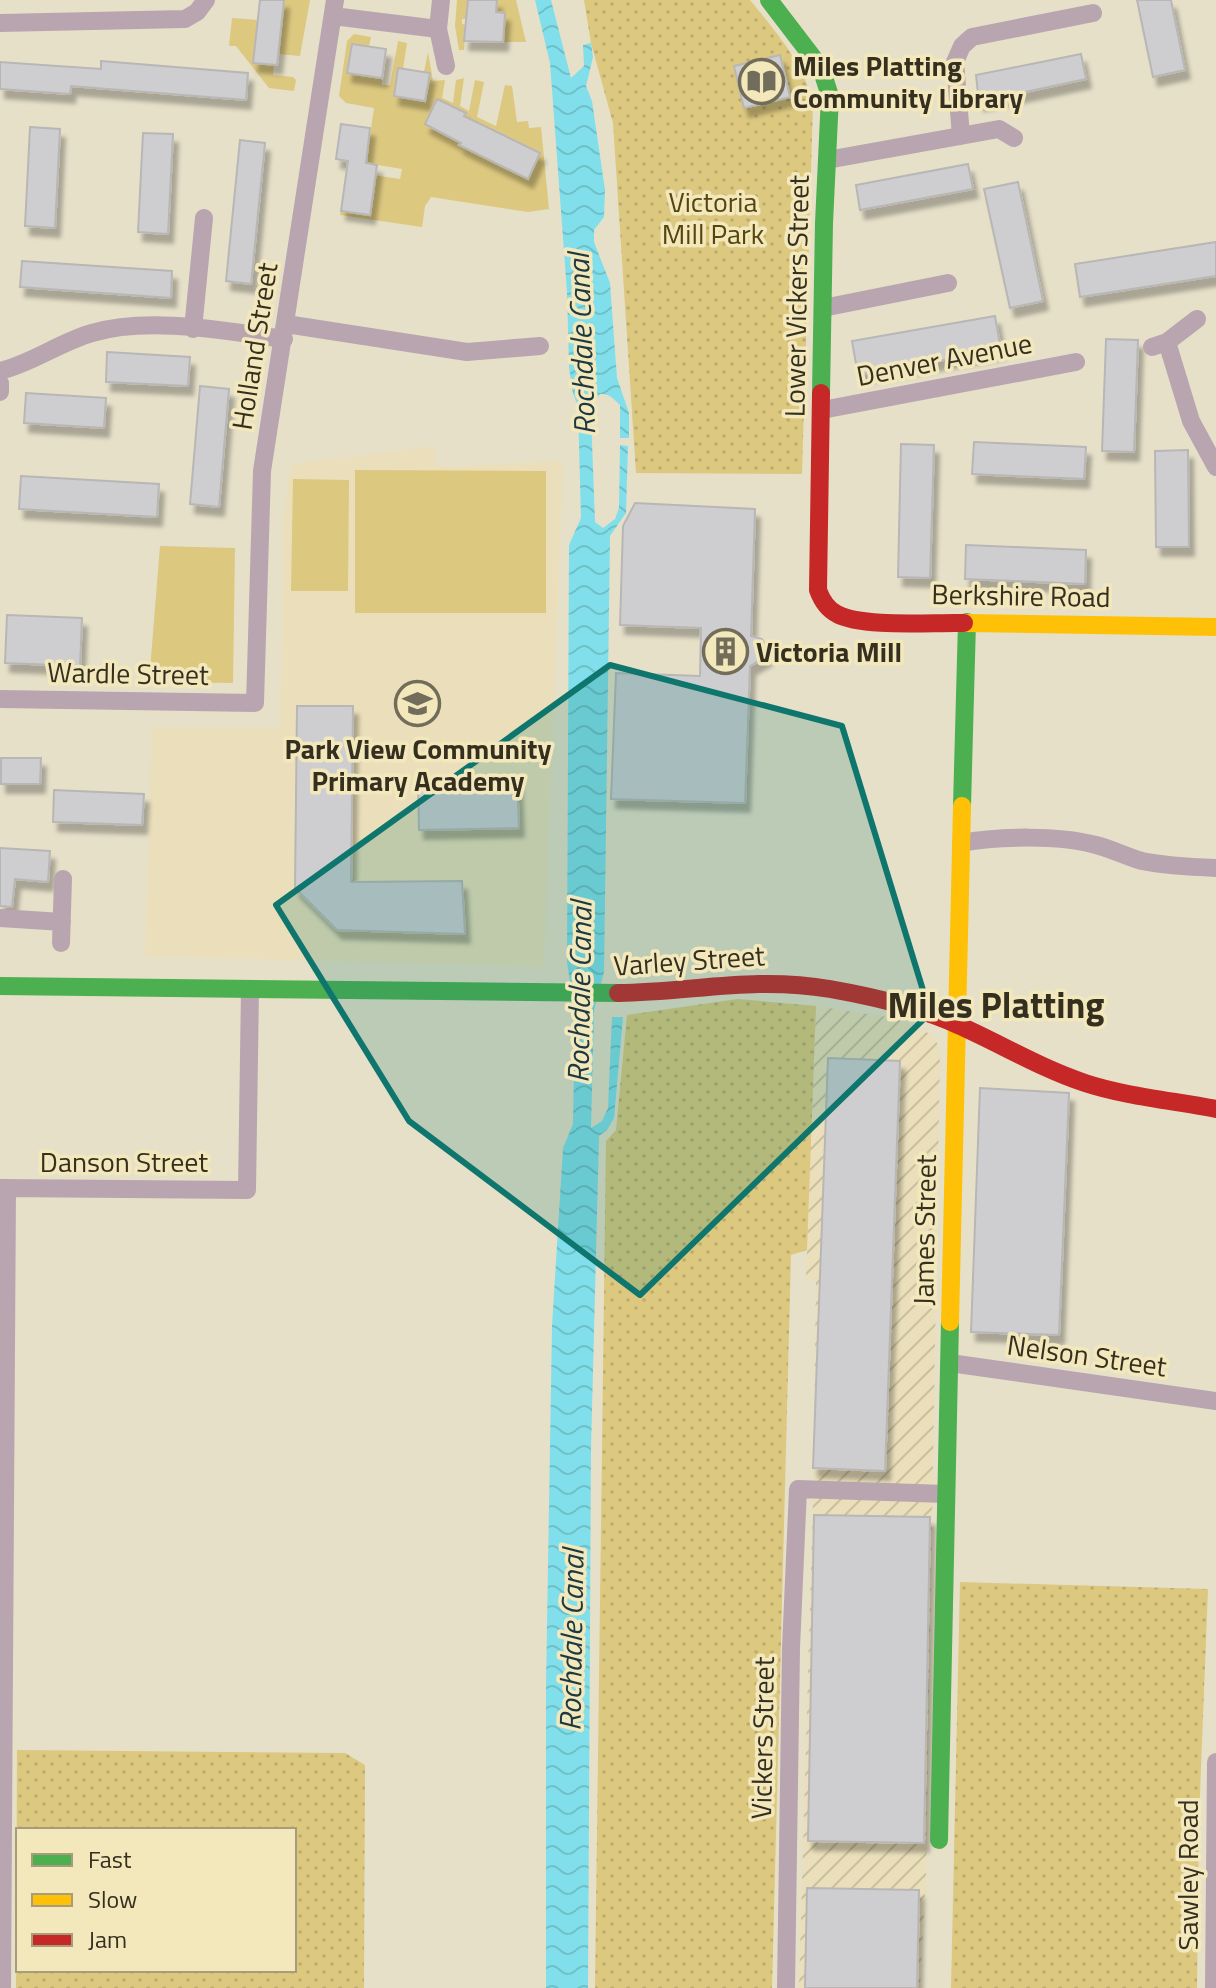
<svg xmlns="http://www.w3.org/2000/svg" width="1216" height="1988" font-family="'Titillium Web',sans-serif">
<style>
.built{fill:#eadfba}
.industrial{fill:url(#industrial-furrows)}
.green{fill:#dcc87f;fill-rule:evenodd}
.park{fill:url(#park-dots);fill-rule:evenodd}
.water{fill:url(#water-waves)}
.building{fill:#ceced0;stroke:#b8b7b5;stroke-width:2;filter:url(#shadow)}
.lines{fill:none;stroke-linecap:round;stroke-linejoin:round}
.street{stroke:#b9a5b0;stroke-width:18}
.fast{stroke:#4caf50;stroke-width:18}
.slow{stroke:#ffc107;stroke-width:18}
.jam{stroke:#c62828;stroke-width:18}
.marked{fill:#0f766e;fill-opacity:0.2;stroke:#0f766e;stroke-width:6;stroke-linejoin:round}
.labels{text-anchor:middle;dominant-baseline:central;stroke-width:7;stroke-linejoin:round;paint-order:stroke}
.poi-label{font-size:28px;font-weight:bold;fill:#342f1f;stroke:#f3e7bc;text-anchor:start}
.park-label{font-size:28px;fill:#55460f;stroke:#f3e7bc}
.street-label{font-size:28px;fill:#342f1f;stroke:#f3e7bc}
.water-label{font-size:30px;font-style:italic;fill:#1c3940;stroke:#f3e7bc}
.district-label{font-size:36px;font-weight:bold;fill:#342f1f;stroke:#f3e7bc}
</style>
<defs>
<pattern id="industrial-furrows" width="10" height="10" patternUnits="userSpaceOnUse" patternTransform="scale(2)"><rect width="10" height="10" fill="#eadfba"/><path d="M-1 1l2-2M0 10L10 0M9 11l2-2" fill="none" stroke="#c9c09f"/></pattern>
<pattern id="park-dots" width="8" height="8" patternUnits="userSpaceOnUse" patternTransform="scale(2)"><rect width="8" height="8" fill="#dcc87f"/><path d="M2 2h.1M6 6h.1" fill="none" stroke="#bdac6d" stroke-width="1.8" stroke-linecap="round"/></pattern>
<pattern id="water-waves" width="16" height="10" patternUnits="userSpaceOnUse" patternTransform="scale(2)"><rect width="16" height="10" fill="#80dfeb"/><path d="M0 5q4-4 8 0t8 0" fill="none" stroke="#6fc0c9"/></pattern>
<filter id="shadow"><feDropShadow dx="5" dy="9" stdDeviation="2" flood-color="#0004"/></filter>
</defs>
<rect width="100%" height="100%" fill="#e6e0c9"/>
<path class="built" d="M433,446L437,467L563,461L544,967L145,956L152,728H280L284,518L291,464Z"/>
<path class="industrial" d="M816,1006L900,1019L928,1033L936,1040L940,1052L926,1878L920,1988H799L813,1499L816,1279H806Z"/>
<path class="green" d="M284,0H310L300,56L278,54Z
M457,0H468L467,19H462V24L466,25L464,50H459L455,26Z
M497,0H516L526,42H503L505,13L496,12V9H493Z
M232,18L258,20L254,52L274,64L273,75L293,77L296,80L294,91L269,88L236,46H229Z
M354,34L371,37L369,46L352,44L347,73L382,78V85H390L398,41L407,43L403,69H398L394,96L425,101L429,74L424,72L428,52L433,81L445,80L442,98L453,103L456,80L464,78L460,106L469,111L475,80L484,82L477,117L496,126L505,85L512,86L517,122L528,121L529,128L541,127L549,209L528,212L431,197L425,206L422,227L340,215L341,211L370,215L375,181L346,176V171L400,179L402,169L366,163L374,108L346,103L339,96L347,41ZM437,100L466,113L453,138L425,124ZM471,121L494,134L496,131L503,135L492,161L460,145ZM508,140L539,153L528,179L497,165Z
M355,470L546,471V613H355Z
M293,479L349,480L348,591H291Z
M160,546L235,548L233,683L149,682Z"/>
<path class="park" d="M584,0H750C776,32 803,62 813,103L802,474L636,473L613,123L591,43Z
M738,999L816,1006L807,1250L791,1255L772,1988H595L606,1141L616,1130L627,1015Z
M960,1582L1208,1589L1199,1819L1197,1988H951Z
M17,1750L345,1753L365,1765L364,1988H16ZM18,1830H294V1970H18Z"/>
<path class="water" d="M535,0H551L571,78L584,66L583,45L591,43L593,57L586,86L592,101L605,190L604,217L594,230V242L610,283L617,378L629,413V438H620V405C614,399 609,393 600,394L593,404L591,415L595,522L603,528L615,519L619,508L620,445L628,446L626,513L610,536L604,972L594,1010L591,1128L602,1121L608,1108L612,1017H623L614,1118L607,1130L599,1136L591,1449L588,1988H546V1686L552,1326L563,1148L573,1124L575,1015L567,962L569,545L581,518L578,407L572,390L569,367L567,292L550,63Z"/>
<path class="building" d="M260,0H284L277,65L253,63Z
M468,0H497L496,12L505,13L503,42L464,41Z
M1137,0H1171L1185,70L1153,77Z
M352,44L386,49L382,78L347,73Z
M1081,54L1086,79L979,102L976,75Z
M780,55L790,97L744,108L734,66Z
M101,61L248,73L246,100L71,86L70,94L0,89V62L101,69Z
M398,68L430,73L425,101L394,96Z
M437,99L466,113L464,116L540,153L528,179L459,145L461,143L425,124Z
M341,124L370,128L366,163L377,165L370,215L341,211L348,161L336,159Z
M30,127L60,129L55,228L25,226Z
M143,133L173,134L168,234L138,232Z
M240,140L265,143L251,284L226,281Z
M968,164L973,189L860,210L856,185Z
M1018,182L1043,301L1010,308L984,189Z
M1216,242V276L1080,297L1075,264Z
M22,261L172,271L171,298L20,287Z
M995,316L1001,350L858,375L852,341Z
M1106,339L1138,340L1134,452L1102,451Z
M107,352L190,357L188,386L106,382Z
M200,386L229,389L219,507L190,504Z
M26,393L106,398L104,428L24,423Z
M974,442L1086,447L1084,479L972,474Z
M901,444L934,445L930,578L898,577Z
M1188,450L1189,547H1156L1155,451Z
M21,476L159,484L157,517L19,509Z
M635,503L755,509L751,636L762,639L768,649L766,657L750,666L745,803L611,799L616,673L700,676L701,628L620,625L623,526Z
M966,545L1086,550L1085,584L965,579Z
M7,615L82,618L80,666L5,663Z
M297,706H353L351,882L462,881L465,934L337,930L295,888Z
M1,758H41L40,784H1Z
M517,777L519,828L419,830L418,780Z
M54,790L144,794L142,825L53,822Z
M0,848L50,851L48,882L15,879L12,907L0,906Z
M828,1058L900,1061L885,1471L813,1468Z
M980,1088L1069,1093L1059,1335L971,1332Z
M814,1515L930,1517L924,1843L808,1841Z
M807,1888L919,1890L917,1988H805Z"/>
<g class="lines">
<path class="street" d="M441,0L438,29L446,66
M333,16L438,29
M0,23L185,19L197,12L206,0
M961,136L955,62L962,46L972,37L1093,13
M827,160L999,129L1014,138
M823,308L948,283
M286,324L467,352L540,346
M193,329L204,218
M1167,342L1191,421L1216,467
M1152,347L1167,342L1197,319
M0,371C33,363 60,342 92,333C149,316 225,331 284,339
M0,383V392
M822,410L1076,362
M0,699L255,703L262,471L335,0
M961,843C998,836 1059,835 1096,845C1112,849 1127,857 1142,861C1167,866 1191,867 1216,868
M0,918L62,922
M61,943L63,879
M0,1188L247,1190L250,989
M950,1363L1216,1401
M2,1988L7,1188
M786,1988L791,1648L798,1489L946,1494
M1214,1988L1216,1762"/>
<path class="fast" d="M769,0L821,68L830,96L824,223L821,393
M962,806L967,622
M0,986L618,993
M939,1840L950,1322"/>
<path class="slow" d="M964,623L1216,627
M950,1322L962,806"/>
<path class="jam" d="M821,393L818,590C822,601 827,609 837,614C863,628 933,622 964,623
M618,993C693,992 754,976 830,989C870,996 921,1008 958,1025C1001,1044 1040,1068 1085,1083C1124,1096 1175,1101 1216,1109"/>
</g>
<path class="marked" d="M610,665L842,726L930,1013L640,1295L409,1121L276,905Z"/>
<defs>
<symbol id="library-ring" viewBox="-11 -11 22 22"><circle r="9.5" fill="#f3e7bc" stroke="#726d5a" stroke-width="1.5"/><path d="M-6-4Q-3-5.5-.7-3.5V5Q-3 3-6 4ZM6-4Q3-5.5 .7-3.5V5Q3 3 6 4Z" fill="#726d5a"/></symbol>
<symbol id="building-ring" viewBox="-11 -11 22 22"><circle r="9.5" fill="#f3e7bc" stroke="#726d5a" stroke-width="1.5"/><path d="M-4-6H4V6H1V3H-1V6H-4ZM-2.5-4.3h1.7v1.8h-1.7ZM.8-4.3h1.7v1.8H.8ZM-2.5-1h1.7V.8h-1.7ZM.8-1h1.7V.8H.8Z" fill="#726d5a"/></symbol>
<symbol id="school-ring" viewBox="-11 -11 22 22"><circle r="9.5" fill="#f3e7bc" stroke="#726d5a" stroke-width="1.5"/><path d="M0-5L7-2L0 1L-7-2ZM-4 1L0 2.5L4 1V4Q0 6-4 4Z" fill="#726d5a"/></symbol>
</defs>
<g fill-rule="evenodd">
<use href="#library-ring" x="736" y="56" width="51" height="51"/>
<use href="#building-ring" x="700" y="626" width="51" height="51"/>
<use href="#school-ring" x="392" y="678" width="51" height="51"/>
</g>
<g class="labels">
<g class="poi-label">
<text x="793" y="65">Miles Platting<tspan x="793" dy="32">Community Library</tspan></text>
<text x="756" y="651">Victoria Mill</text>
<text x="418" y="748" text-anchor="middle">Park View Community<tspan x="418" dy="32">Primary Academy</tspan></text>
</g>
<g class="park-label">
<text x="713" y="201">Victoria<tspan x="713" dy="32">Mill Park</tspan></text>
</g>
<g class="street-label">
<text transform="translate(796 296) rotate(-89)">Lower Vickers Street</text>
<text transform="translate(254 346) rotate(-81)">Holland Street</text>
<text transform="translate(944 359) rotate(-11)">Denver Avenue</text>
<text transform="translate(1021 595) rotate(1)">Berkshire Road</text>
<text transform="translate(128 673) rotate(1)">Wardle Street</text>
<text transform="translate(689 960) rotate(-4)">Varley Street</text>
<text x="124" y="1161">Danson Street</text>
<text transform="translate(924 1230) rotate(-89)">James Street</text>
<text transform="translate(1087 1355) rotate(8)">Nelson Street</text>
<text transform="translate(762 1738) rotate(-89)">Vickers Street</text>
<text transform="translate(1187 1875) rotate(-90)">Sawley Road</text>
</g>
<g class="water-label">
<text transform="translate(581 344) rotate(-92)">Rochdale Canal</text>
<text transform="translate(579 992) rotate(-89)">Rochdale Canal</text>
<text transform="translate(571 1640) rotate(-89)">Rochdale Canal</text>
</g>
<g class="district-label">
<text x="996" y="1004">Miles Platting</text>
</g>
</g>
<rect x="16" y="1828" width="280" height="144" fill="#f3e7bc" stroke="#a79d7d" stroke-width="2"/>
<rect x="32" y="1854" width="40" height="12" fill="#4caf50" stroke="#a79d7d" stroke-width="2"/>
<text x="88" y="1868" font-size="24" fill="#342f1f">Fast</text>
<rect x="32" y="1894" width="40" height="12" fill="#ffc107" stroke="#a79d7d" stroke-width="2"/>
<text x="88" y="1908" font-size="24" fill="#342f1f">Slow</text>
<rect x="32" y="1934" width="40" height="12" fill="#c62828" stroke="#a79d7d" stroke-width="2"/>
<text x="88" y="1948" font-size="24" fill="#342f1f">Jam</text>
</svg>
